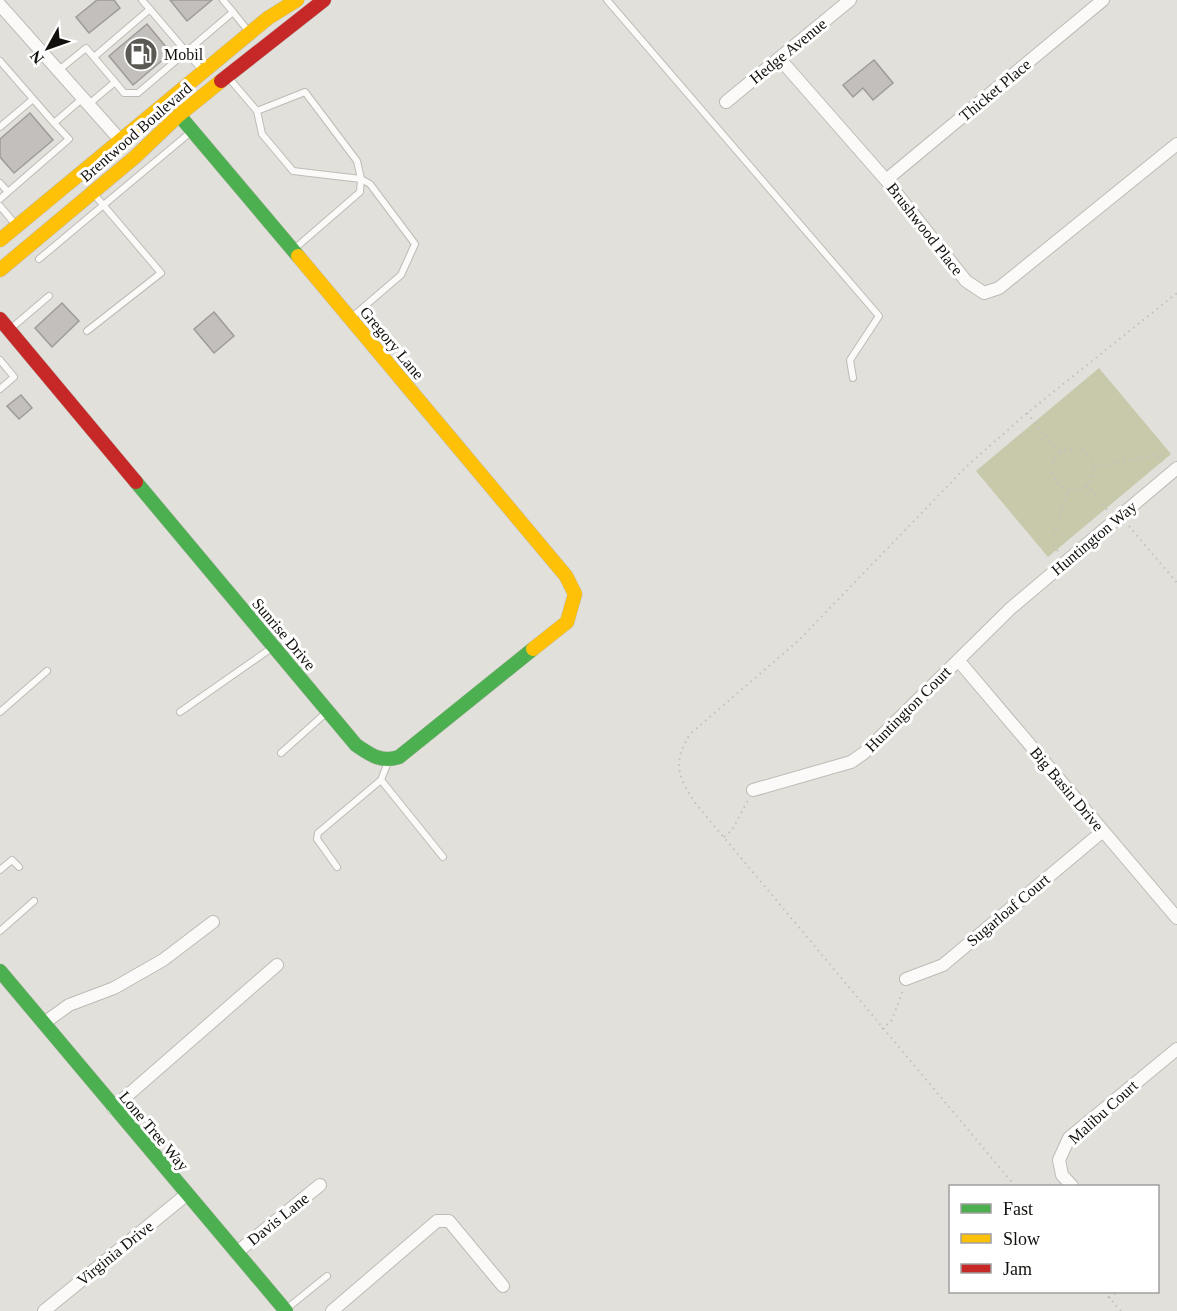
<svg xmlns="http://www.w3.org/2000/svg" width="1177" height="1311" font-family="'Times New Roman',serif">
<style>
.green{fill:#c8c8ab}
.building{fill:#c2bfbd;stroke:#9e9b99;stroke-width:1.5}
.lines{fill:none;stroke-linecap:round;stroke-linejoin:round}
.lane-casing{stroke:#bdbbb6;stroke-width:8}
.street-casing{stroke:#bdbbb6;stroke-width:14}
.fast-casing{stroke:#bdbbb6;stroke-width:15}
.slow-casing{stroke:#bdbbb6;stroke-width:15}
.jam-casing{stroke:#bdbbb6;stroke-width:15}
.path{stroke:#c1c0be;stroke-width:2;stroke-dasharray:1.5 4.5;stroke-linecap:butt}
.lane{stroke:#fbfaf9;stroke-width:6}
.street{stroke:#fbfaf9;stroke-width:12}
.fast{stroke:#4caf50;stroke-width:14}
.slow{stroke:#ffc107;stroke-width:14}
.jam{stroke:#c62828;stroke-width:14}
.labels{text-anchor:middle;dominant-baseline:central;stroke-width:6;stroke-linejoin:round;paint-order:stroke}
.street-label{font-size:16px;fill:#11100c;stroke:#fff}
.poi-label{font-size:16px;fill:#11100c;stroke:#fff;text-anchor:start}
</style>
<rect width="100%" height="100%" fill="#e2e0da"/>
<path class="green" d="M1099,368L1171,454L1048,557L976,471Z"/>
<path class="building" d="M97,0H114L120,8L89,33L76,17Z
M170,0H212L187,21Z
M147,24L171,53L133,85L109,56Z
M874,60L893,83L873,100L863,88L853,97L843,85Z
M30,113L53,140L14,173L0,157V139Z
M62,303L79,321L52,347L35,328Z
M214,312L234,336L214,353L194,329Z
M21,395L32,408L19,419L7,406Z"/>
<g class="lines">
<defs>
<path id="lane" d="M142,0L201,69
M607,0L879,316L850,360L853,378
M233,12L249,32
M94,57L150,9
M0,61L54,123L83,98
M59,70L86,48L115,82L89,104
M228,77L257,111L262,134L293,171L361,179L360,192L293,250
M115,82L124,93H138L233,12L223,0
M257,111L305,92L357,161L361,179L370,184L415,244L401,275L352,317
M0,127L33,99
M0,183L8,192L69,139L54,123
M0,199L8,192
M0,206L15,224
M39,259L192,131
M9,330L49,296
M87,331L161,273L93,193
M0,360L14,377L0,389
M0,712L47,671
M180,712L273,647
M281,753L327,712
M381,780L443,857
M337,867L317,839L318,833L381,780L388,762
M0,870L12,860L19,867
M0,931L34,901
M285,1310L327,1276"/>
<path id="street" d="M0,5L121,141
M779,58L886,180L966,281L984,293L999,288L1177,144
M726,102L850,0
M886,180L1103,0
M958,660L1177,918
M753,790L851,762L864,753L1011,608L1177,468
M906,979L943,965L1103,831
M44,1023L69,1005L114,988L163,960L213,922
M113,1108L277,965
M1072,1186L1062,1175L1059,1160L1069,1138L1177,1049
M236,1253L320,1185
M44,1311L186,1195
M332,1311L437,1221H449L503,1286"/>
<path id="fast" d="M179,115L298,256
M136,482L356,745C371,755 381,763 399,757L533,649
M0,971L286,1311"/>
<path id="slow" d="M0,240L268,18L297,0
M298,256L566,576L575,594L567,622L533,649
M0,270L135,157L179,115L221,81"/>
<path id="jam" d="M221,81L324,0
M0,319L136,482"/>
</defs>
<use href="#lane" class="lane-casing"/>
<use href="#street" class="street-casing"/>
<use href="#fast" class="fast-casing"/>
<use href="#slow" class="slow-casing"/>
<use href="#jam" class="jam-casing"/>
<path class="path" d="M1027,413L1060,453
M1052 469a21 21 0 1 1 42 0a21 21 0 1 1-42 0Z
M1094,467L1156,455L1162,462
M1087,485L1108,511
M1129,526L1177,583
M1058,551L1052,544L1068,490
M724,837L732,830L748,800
M882,1029L892,1020L903,990
M1015,1186L696,804C678,778 672,762 690,734L798,641L966,467L1027,413L1177,293
M1104,1292L1121,1311
M1109,1298L1117,1292"/>
<use href="#lane" class="lane"/>
<use href="#street" class="street"/>
<use href="#fast" class="fast"/>
<use href="#slow" class="slow"/>
<use href="#jam" class="jam"/>
</g>
<defs>
<symbol id="fuel-disc" viewBox="-11 -11 22 22"><circle r="9.5" fill="#5a5954" stroke="#fff"/><path d="M-5.5-6h7V0h2V4h1.3V-2.5L3-4.5l.8-.8L6-3V5H2.5V1h-1V6h-7ZM-4.2-4.7v3.2H.2V-4.7Z" fill="#fff"/></symbol>
</defs>
<g fill-rule="evenodd">
<use href="#fuel-disc" x="122" y="35" width="38" height="38"/>
</g>
<g class="labels">
<g class="street-label">
<text transform="translate(788 51) rotate(-39)">Hedge Avenue</text>
<text transform="translate(995 90) rotate(-40)">Thicket Place</text>
<text transform="translate(136 132) rotate(-41)">Brentwood Boulevard</text>
<text transform="translate(925 229) rotate(52)">Brushwood Place</text>
<text transform="translate(392 343) rotate(50)">Gregory Lane</text>
<text transform="translate(1094 538) rotate(-40)">Huntington Way</text>
<text transform="translate(284 634) rotate(50)">Sunrise Drive</text>
<text transform="translate(908 709) rotate(-45)">Huntington Court</text>
<text transform="translate(1067 789) rotate(50)">Big Basin Drive</text>
<text transform="translate(1008 910) rotate(-40)">Sugarloaf Court</text>
<text transform="translate(1103 1112) rotate(-42)">Malibu Court</text>
<text transform="translate(154 1131) rotate(50)">Lone Tree Way</text>
<text transform="translate(278 1219) rotate(-39)">Davis Lane</text>
<text transform="translate(115 1253) rotate(-39)">Virginia Drive</text>
</g>
<g class="poi-label">
<text x="164" y="54">Mobil</text>
</g>
</g>
<rect x="949" y="1185" width="210" height="108" fill="#ffffff" stroke="#a09f9e" stroke-width="1.5"/>
<rect x="961" y="1204" width="30" height="9" fill="#4caf50" stroke="#a09f9e" stroke-width="1.5"/>
<text x="1003" y="1215" font-size="18" fill="#11100c">Fast</text>
<rect x="961" y="1234" width="30" height="9" fill="#ffc107" stroke="#a09f9e" stroke-width="1.5"/>
<text x="1003" y="1245" font-size="18" fill="#11100c">Slow</text>
<rect x="961" y="1264" width="30" height="9" fill="#c62828" stroke="#a09f9e" stroke-width="1.5"/>
<text x="1003" y="1275" font-size="18" fill="#11100c">Jam</text>
<g transform="translate(48 48) rotate(230)" stroke="#ffffff" stroke-width="4.5" paint-order="stroke">
<path d="M0-4.5L10 22L0 15L-10 22Z" fill="#11100c"/>
<text y="-9" font-size="16" font-weight="bold" text-anchor="middle" fill="#11100c">N</text>
</g>
</svg>
